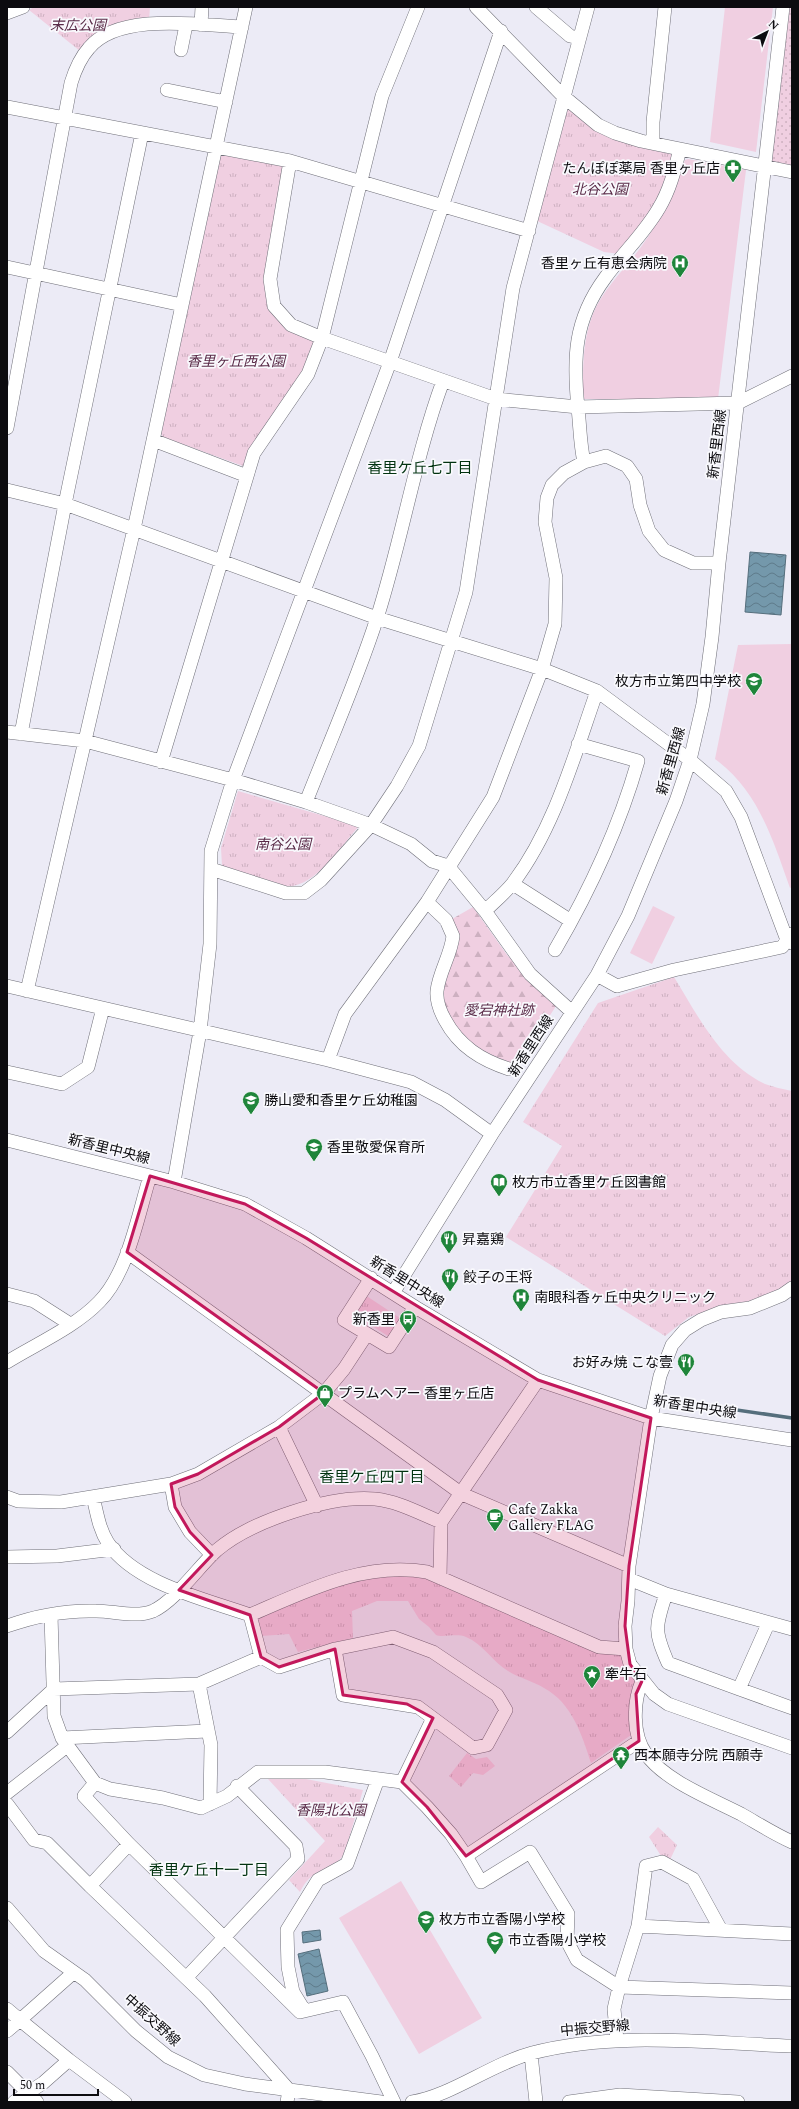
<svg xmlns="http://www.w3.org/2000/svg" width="799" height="2109" font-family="Spectral,'Noto Sans JP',serif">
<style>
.grass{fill:#f0cfe1}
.forest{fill:url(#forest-firs)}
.park{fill:url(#park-tufts)}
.garden{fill:url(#garden-dots)}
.water{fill:url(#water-waves);stroke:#556e7c}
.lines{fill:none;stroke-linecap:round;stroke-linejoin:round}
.stream{stroke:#556e7c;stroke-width:3.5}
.minor-casing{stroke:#707079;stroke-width:14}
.minor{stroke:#fff;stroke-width:13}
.marked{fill:#c2185b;fill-opacity:0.2;stroke:#c2185b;stroke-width:3;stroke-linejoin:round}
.labels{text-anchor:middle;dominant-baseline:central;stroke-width:3.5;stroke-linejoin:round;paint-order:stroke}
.park-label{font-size:14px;font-style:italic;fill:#592a47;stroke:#f9f9fd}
.poi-label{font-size:14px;fill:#0c0b0f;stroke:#f9f9fd;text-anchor:start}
.street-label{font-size:14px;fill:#0c0b0f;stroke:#f9f9fd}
.neighbourhood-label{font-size:15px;fill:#023310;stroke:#f9f9fd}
</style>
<defs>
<pattern id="forest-firs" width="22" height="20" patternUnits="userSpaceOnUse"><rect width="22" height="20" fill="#f0cfe1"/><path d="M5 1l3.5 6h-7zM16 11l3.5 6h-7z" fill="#cdb0c0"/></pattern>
<pattern id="park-tufts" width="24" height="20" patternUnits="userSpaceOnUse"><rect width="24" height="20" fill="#f0cfe1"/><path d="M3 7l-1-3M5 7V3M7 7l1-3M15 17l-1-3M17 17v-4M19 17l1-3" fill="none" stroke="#cdb0c0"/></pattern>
<pattern id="garden-dots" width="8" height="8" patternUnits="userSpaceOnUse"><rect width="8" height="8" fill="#f0cfe1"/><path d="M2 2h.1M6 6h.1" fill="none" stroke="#cdb0c0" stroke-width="1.8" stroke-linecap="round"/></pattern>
<pattern id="water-waves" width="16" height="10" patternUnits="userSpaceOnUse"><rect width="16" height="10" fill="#7498ab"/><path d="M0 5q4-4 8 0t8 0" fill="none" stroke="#5e7a8a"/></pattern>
</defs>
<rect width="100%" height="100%" fill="#ecebf6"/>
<path class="grass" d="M725,7H773L756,152L710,142Z
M688,159L746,170L718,399H583C583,371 582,341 593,314C603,289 625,269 641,247C660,221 674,191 685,160Z
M792,644V887L790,888C773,840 758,790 715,759L738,645Z
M653,906L675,917L652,964L630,953Z
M401,1881L482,2018L419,2054L339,1918Z"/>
<path class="forest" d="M473,907L507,955L558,1003L519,1063L510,1064L499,1060L469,1043L446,1013L442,992L458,935L452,919Z"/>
<path class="park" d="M34,7H150L149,21L80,51L29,10Z
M565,102L582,117L676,151L664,191L620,254L604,252L535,220Z
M219,152L286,165L267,301L318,339L311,360L243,466L163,437L160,432Z
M238,791L359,826C342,845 314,889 286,886C269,884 240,872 222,866L221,848Z
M674,977C698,1016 721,1063 765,1084C773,1087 783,1089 792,1091V1282L765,1298L716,1308L689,1317L665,1336L506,1237L562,1146L523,1122L598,1003Z
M365,1295L403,1320L391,1338L353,1314Z
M376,1575L426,1576L622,1653L637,1681L634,1733L591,1763C582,1735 572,1703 544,1688C533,1681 519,1678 508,1671C493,1662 483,1644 466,1637C456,1633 443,1638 436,1635L429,1627L419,1619L408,1601H377L352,1611L353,1638L298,1652L289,1634L261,1636L254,1618L331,1586Z
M467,1753L476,1759L487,1757L495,1766L483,1775L473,1773L461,1787L449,1776Z
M268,1779H306L363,1790L345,1852C336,1870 319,1867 307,1881C304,1884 302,1888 300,1892L289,1880L325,1841Z
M658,1827L677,1845L669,1862L663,1859L649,1837Z"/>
<path class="garden" d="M783,7H792V174L764,165Z"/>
<path class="water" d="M750,552L786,555L781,615L745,612Z
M320,1930L321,1940L303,1943L302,1932Z
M319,1949L328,1991L307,1996L298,1954Z"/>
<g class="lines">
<path class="stream" d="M696,1404L792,1418"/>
<defs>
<path id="minor" d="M476,7L563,96L598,125L615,133L641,141L792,172
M536,7L570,36L579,38
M7,13L23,7
M201,25L202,7
M181,50L186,25
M167,90L226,102
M7,107L290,161L270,279L274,306L291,325L322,338L496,399L578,407L738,403L792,376
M653,143V122L665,7
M290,161L529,231
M7,267L182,305
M7,428L71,83C75,70 80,58 89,48C119,12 199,25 242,27
M153,440L247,476
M584,462C580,444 580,426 578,408C573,358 574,320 605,278C622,254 644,234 659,208C670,190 675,169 680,149
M7,490L65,504L377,618L542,669L597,691L690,760L726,791L741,817L787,940L792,943
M7,732L85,741L233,780L306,802L371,825L411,844L432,861L448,866L485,911L530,974L572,1012
M21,734L65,504L142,133
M161,762L254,453L308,374L322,338L382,96L418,7
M306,802C330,741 357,680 377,618C402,540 415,457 443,381
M211,869L286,893H304L321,880L371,825L397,786L419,746L466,592L513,288L588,7
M513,884L571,921
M427,902L446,920L453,936C451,955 439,972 437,991C436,1002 440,1011 445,1020C459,1046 481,1060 509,1069
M485,911C494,902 505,893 513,883C555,827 574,756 597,691
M555,950C590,890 619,828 638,761L578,744
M597,975L617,986L674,970L782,947L792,934
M7,986L328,1060L411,1082L445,1100L492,1134
M27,991L134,529L246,7
M328,1060L345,1014L427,902L493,797L542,669L555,624L556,578L545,522L547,498L552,485L564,473L584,462L606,456L627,466L636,479L640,505L649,531L664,550L693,563H719
M7,1072L62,1084L88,1067L103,1008
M7,1140L174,1182L245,1204L306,1238L415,1307L538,1380L651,1418L792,1440
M174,1182L200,1031L210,944L211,851L233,780L390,362L501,31
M127,1252L462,1494L629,1566
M371,1278L344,1320L389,1347L415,1307
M792,1288L782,1295L750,1308L721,1312L701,1320L685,1330L672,1345L660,1376L651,1418L629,1566L628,1601L625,1626L626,1649L630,1664L654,1694L668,1704L792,1748
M393,1293L492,1134L597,975L628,916L676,801L690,760L703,704L712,637L719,563L783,7
M7,1294L34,1301L70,1324
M7,1362C36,1344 75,1327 99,1302C128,1273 138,1215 150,1176
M279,1427L317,1506
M171,1484L175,1507L190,1532L212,1555
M7,1497L18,1501L61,1502L171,1484L198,1474L279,1427L324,1393L344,1369L367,1334
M93,1497C97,1513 99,1529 108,1543C136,1584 205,1599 250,1615C306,1591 364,1561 427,1572L599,1647L626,1649
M7,1557L57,1556L114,1549
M440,1578L441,1522L538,1380
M629,1579L666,1594L792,1629
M666,1594C655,1627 654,1631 668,1663L739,1689
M51,1615L54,1716L62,1738L95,1783
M250,1615L261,1657L279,1667L335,1649L393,1637L433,1652L497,1695L506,1710L487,1745L473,1748L418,1707L343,1695L335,1649
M768,1624L739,1689L792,1708
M7,1626C35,1616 67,1610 96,1611C114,1611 136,1618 153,1611C175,1601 198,1567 217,1550C251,1521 330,1495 375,1499C398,1501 421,1514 441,1522
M642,1681C633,1702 632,1735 646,1754C665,1781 712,1799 741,1814C757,1823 774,1834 792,1842
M199,1684L211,1745L210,1804
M7,1732L54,1689L199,1684L261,1657
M62,1738L207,1731
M402,1782L433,1718
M7,1793L67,1746
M7,1804L34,1840L47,1843L90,1886
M129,1844L90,1886L205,1996L289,2090
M7,1908L44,1951L85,1980L136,2031L168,2057L204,2075L245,2084L381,2102
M638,1926L619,1987L577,1960L567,1941L568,1914L530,1852L481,1882L466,1856L639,1741
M721,1930L693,1879L662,1862L646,1866L638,1926L792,1934
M186,1978L298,1859L296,1846L237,1786
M7,2009L20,2020L73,1973
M304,2010L293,1992L288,1967L287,1930L318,1880L347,1864L378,1779
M7,2031L20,2020L69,2060L125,2102
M617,2040L614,2009L619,1987L792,1993
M531,2054L536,2102
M7,2072L37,2102
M14,2102L43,2083L69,2060
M287,2102L289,2090
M394,2102L372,2056L343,2002L300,2012L129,1844L84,1796L95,1783L110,1789L163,1798L201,1808L227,1796L258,1772H325L402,1782L427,1807L451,1834L466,1856
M412,2102C451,2096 491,2064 532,2053C616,2031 706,2043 792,2046
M569,2102L620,2095L738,2102"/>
</defs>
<use href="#minor" class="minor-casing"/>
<use href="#minor" class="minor"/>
</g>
<path class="marked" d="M150,1176L245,1204L306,1238L538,1380L651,1418L629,1566L625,1626L630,1664L642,1681L636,1694L639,1741L466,1856L427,1807L402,1782L433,1718L407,1704L343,1695L335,1649L279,1667L261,1657L250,1615L179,1590L212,1555L190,1532L175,1507L171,1484L198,1474L279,1427L324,1393L127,1252Z"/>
<defs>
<symbol id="pharmacy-pin" viewBox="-11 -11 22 30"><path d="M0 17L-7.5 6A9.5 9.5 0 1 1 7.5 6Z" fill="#1f853a" stroke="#f9f9fd"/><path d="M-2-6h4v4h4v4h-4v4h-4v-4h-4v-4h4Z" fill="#fff"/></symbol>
<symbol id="hospital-pin" viewBox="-11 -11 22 30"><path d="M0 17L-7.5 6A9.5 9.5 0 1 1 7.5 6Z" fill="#1f853a" stroke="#f9f9fd"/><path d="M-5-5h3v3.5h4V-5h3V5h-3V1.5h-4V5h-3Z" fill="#fff"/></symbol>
<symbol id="school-pin" viewBox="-11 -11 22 30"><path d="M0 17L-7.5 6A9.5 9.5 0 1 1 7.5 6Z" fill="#1f853a" stroke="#f9f9fd"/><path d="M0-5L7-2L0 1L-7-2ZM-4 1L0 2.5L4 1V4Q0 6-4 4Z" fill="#fff"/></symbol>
<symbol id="library-pin" viewBox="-11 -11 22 30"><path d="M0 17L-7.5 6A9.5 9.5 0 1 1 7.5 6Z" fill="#1f853a" stroke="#f9f9fd"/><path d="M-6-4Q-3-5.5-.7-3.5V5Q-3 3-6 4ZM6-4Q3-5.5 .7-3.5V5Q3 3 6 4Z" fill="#fff"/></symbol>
<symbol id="restaurant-pin" viewBox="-11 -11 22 30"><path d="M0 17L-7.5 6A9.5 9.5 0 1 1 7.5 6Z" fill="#1f853a" stroke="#f9f9fd"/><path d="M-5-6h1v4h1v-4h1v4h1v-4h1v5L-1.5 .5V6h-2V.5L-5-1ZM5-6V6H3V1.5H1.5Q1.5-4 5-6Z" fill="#fff"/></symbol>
<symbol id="bus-pin" viewBox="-11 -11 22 30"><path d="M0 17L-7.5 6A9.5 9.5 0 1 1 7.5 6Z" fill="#1f853a" stroke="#f9f9fd"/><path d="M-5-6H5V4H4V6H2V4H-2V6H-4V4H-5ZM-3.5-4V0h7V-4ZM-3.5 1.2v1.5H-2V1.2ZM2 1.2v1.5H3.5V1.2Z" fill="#fff"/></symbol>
<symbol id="shop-pin" viewBox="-11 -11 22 30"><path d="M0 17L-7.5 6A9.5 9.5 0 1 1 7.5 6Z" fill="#1f853a" stroke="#f9f9fd"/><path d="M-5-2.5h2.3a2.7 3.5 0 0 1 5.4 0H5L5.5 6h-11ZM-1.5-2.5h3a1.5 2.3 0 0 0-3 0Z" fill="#fff"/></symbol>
<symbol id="cafe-pin" viewBox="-11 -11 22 30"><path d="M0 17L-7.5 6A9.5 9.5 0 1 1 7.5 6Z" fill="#1f853a" stroke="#f9f9fd"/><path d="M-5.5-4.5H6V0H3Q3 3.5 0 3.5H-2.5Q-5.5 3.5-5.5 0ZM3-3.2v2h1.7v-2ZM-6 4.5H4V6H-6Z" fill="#fff"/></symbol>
<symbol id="sight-pin" viewBox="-11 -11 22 30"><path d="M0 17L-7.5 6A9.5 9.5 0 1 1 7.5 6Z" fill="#1f853a" stroke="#f9f9fd"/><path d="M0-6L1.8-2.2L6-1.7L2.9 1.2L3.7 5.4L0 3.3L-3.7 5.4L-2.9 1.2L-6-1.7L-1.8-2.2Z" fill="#fff"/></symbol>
<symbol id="temple-pin" viewBox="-11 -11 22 30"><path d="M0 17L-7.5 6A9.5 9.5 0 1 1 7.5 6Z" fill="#1f853a" stroke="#f9f9fd"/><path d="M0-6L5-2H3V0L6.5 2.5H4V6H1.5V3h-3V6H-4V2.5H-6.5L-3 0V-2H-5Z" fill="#fff"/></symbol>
</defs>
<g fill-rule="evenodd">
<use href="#pharmacy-pin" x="723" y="158" width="20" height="27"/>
<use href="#hospital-pin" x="670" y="253" width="20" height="27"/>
<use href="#school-pin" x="744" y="671" width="20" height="27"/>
<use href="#school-pin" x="241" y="1090" width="20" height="27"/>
<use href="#school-pin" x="304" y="1137" width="20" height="27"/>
<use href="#library-pin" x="489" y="1172" width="20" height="27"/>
<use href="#restaurant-pin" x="439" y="1229" width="20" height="27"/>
<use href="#restaurant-pin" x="440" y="1267" width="20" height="27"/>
<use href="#hospital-pin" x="511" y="1287" width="20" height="27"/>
<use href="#bus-pin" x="398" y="1309" width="20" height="27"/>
<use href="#restaurant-pin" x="676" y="1352" width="20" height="27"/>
<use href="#shop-pin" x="315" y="1383" width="20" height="27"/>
<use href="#cafe-pin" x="485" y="1507" width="20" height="27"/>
<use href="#sight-pin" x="582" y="1664" width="20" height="27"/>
<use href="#temple-pin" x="611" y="1745" width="20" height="27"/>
<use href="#school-pin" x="416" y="1909" width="20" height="27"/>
<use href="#school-pin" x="485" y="1930" width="20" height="27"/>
</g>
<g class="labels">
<g class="park-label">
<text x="78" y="25">末広公園</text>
<text x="600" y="189">北谷公園</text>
<text x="236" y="361">香里ヶ丘西公園</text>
<text x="283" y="844">南谷公園</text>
<text x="499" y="1010">愛宕神社跡</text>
<text x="331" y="1810">香陽北公園</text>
</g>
<g class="poi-label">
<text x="720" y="168" text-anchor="end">たんぽぽ薬局 香里ヶ丘店</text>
<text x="667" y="263" text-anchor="end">香里ヶ丘有恵会病院</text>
<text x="741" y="681" text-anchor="end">枚方市立第四中学校</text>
<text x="264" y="1100">勝山愛和香里ケ丘幼稚園</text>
<text x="327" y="1147">香里敬愛保育所</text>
<text x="512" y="1182">枚方市立香里ケ丘図書館</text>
<text x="462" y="1239">昇嘉鶏</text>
<text x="463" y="1277">餃子の王将</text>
<text x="534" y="1297">南眼科香ヶ丘中央クリニック</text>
<text x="395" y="1319" text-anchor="end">新香里</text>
<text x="673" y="1362" text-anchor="end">お好み焼 こな壹</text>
<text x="338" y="1393">プラムヘアー 香里ヶ丘店</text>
<text x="508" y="1509">Cafe Zakka<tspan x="508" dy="16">Gallery FLAG</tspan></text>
<text x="605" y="1674">牽牛石</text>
<text x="634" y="1755">西本願寺分院 西願寺</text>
<text x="439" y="1919">枚方市立香陽小学校</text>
<text x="508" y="1940">市立香陽小学校</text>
</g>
<g class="street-label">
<text transform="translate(717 444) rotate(-83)">新香里西線</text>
<text transform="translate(671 761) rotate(-74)">新香里西線</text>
<text transform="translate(531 1046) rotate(-57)">新香里西線</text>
<text transform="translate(109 1149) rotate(14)">新香里中央線</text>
<text transform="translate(407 1282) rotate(32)">新香里中央線</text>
<text transform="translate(695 1407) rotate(9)">新香里中央線</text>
<text transform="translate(152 2020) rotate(42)">中振交野線</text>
<text transform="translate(595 2028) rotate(-5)">中振交野線</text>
</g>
<g class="neighbourhood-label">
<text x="420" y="468">香里ケ丘七丁目</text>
<text x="372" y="1477">香里ケ丘四丁目</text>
<text x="209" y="1870">香里ケ丘十一丁目</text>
</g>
</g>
<rect width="799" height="2109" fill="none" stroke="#0c0b0f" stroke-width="16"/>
<g transform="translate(767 32) rotate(42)" stroke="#f9f9fd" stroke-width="3" paint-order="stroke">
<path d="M0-3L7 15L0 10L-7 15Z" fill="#0c0b0f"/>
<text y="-6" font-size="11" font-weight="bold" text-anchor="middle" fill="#0c0b0f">N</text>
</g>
<path d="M14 2089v6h84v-6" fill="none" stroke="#0c0b0f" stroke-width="2"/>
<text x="20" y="2089" font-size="12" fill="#0c0b0f" stroke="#f9f9fd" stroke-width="3" paint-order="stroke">50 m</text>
</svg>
